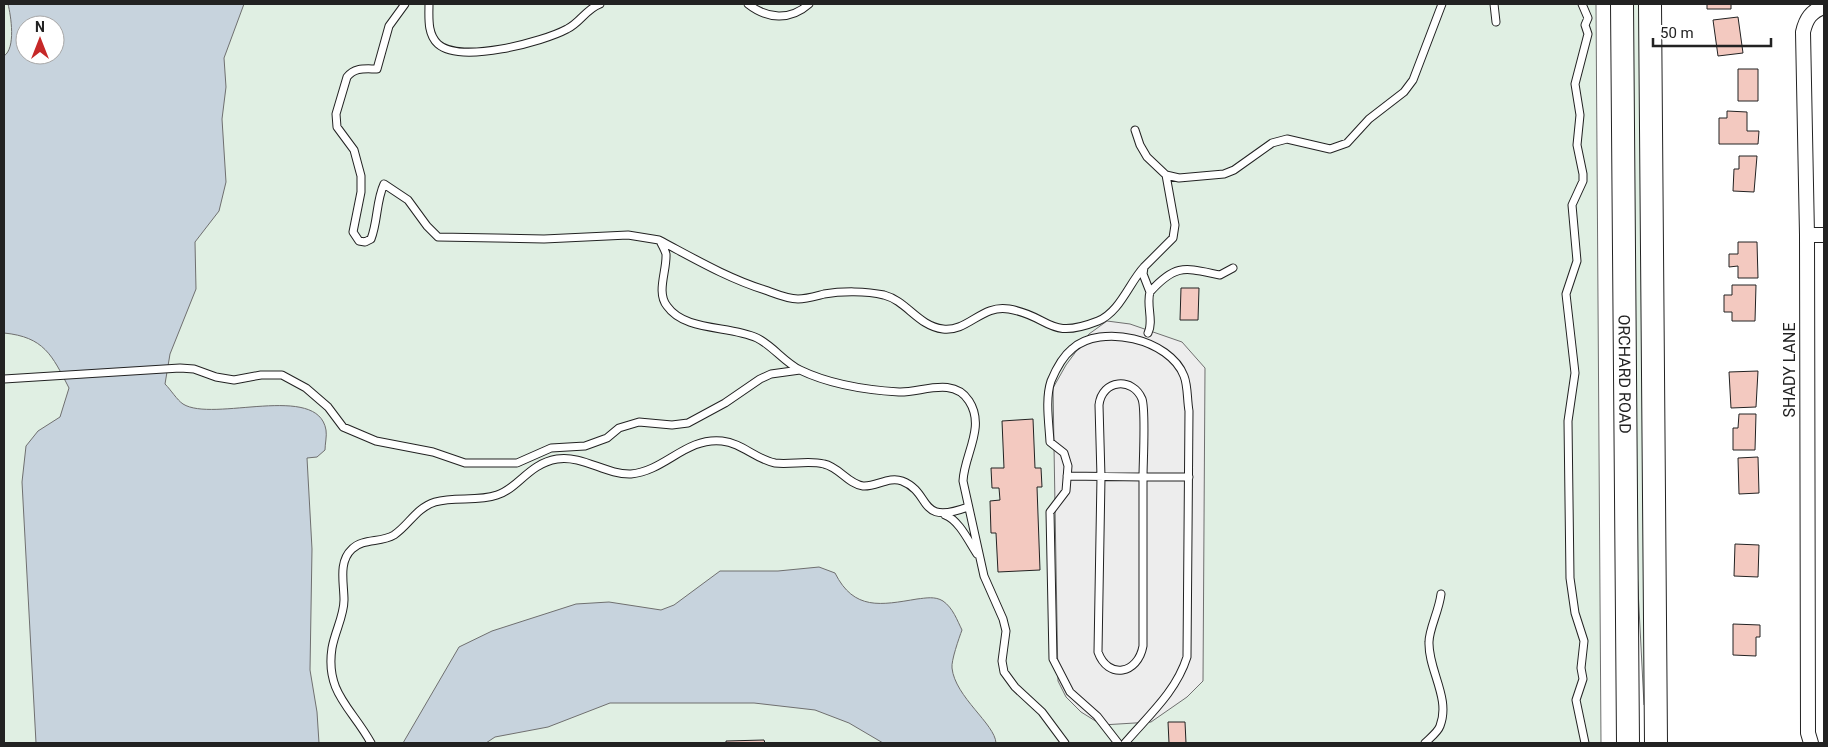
<svg xmlns="http://www.w3.org/2000/svg" width="1828" height="747" font-family="Roboto,sans-serif">
<style>
.green{fill:#e0efe3;stroke:#6f6f6f;fill-rule:evenodd}
.parking{fill:#ededed;stroke:#6f6f6f}
.water{fill:#c7d3dd;stroke:#6f6f6f;fill-rule:evenodd}
.building{fill:#f3c9c0;stroke:#222}
.lines{fill:none;stroke-linecap:round;stroke-linejoin:round}
.service-casing{stroke:#222;stroke-width:9}
.minor-casing{stroke:#222;stroke-width:16}
.primary-casing{stroke:#222;stroke-width:24}
.service{stroke:#fff;stroke-width:7}
.minor{stroke:#fff;stroke-width:14}
.primary{stroke:#fff;stroke-width:22}
.labels{text-anchor:middle;dominant-baseline:central;stroke-width:4;stroke-linejoin:round;paint-order:stroke}
.street-label{font-size:16px;fill:#222;stroke:#fff}
</style>
<rect width="100%" height="100%" fill="#fff"/>
<path class="green" d="M4,4H1596L1601,743H4ZM25,25H55V55H25Z
M1632,4H1641L1647,704L1644,705L1636,550Z"/>
<path class="parking" d="M1107,321L1130,324L1182,342L1205,368L1203,681L1187,697L1151,722L1102,725L1081,712L1066,697L1058,681L1053,388L1066,365L1089,334Z"/>
<path class="water" d="M8,4H244L224,58L226,87L222,119L226,182L219,211L195,242L196,289L170,354L165,384C171,390 177,400 183,404C213,423 318,382 326,430C327,436 325,444 325,450L317,457L307,458L312,549L310,670L317,712L319,743H36L22,482L26,446L38,431L60,417L69,388C52,355 44,337 4,333V56C16,48 11,16 8,4ZM25,25H55V55H25Z
M819,567L835,573C854,611 881,605 917,599C926,598 935,596 943,601C953,608 957,620 962,630C959,638 951,661 952,668C955,697 995,724 996,743H883L849,723L815,710L754,703H610L548,727L495,737L486,743H403L459,647L492,631L576,604L609,602L661,610L674,605L720,571H778Z"/>
<path class="building" d="M1707,4H1731V9H1707Z
M1738,17L1743,53L1718,56L1713,20Z
M1738,69H1758V101H1738Z
M1727,111L1747,112V131H1759L1758,144H1719V118H1727Z
M1739,156H1757L1754,192L1733,191L1734,169H1739Z
M1738,242H1757L1758,278H1738V266L1729,267V254H1738Z
M1732,285H1756L1755,321H1732V312H1724V295H1732Z
M1181,288H1199L1198,320H1180Z
M1758,371L1756,407L1731,408L1729,372Z
M1739,414H1756L1755,450H1733V428H1738Z
M1033,419L1035,468H1041L1042,487H1037L1040,570L998,572L996,533H991L990,501L1000,500L999,488H992L991,468H1004L1002,421Z
M1758,457L1759,493L1739,494L1738,458Z
M1735,544L1759,545L1758,577L1734,576Z
M1733,624L1760,625V637H1756V656L1733,655Z
M1168,722H1185L1186,743H1169Z
M764,740L765,743H726V741Z"/>
<g class="lines">
<defs>
<path id="service" d="M405,4L389,26L377,69C365,69 355,67 347,77L336,114L337,127L354,150L361,176V192L353,232L359,241L365,242L371,239C378,221 376,201 384,184L408,200L427,226L438,237L544,239L628,235L659,240C695,259 727,278 765,290C776,294 787,299 798,299C806,299 816,296 824,294C842,291 866,291 884,295C907,301 918,326 943,329C968,332 982,304 1009,309C1051,316 1047,341 1098,321C1120,312 1129,283 1144,267
M429,4C429,17 427,34 438,44C460,64 543,42 567,29C580,23 586,9 600,4
M748,4C767,19 790,21 809,4
M1494,4L1496,22
M1582,4L1588,18L1585,25L1588,34L1575,84L1580,115L1577,145L1583,174V181L1572,205L1577,261L1566,294L1575,373L1568,421L1570,578L1575,613L1584,641L1581,668L1583,679L1576,700L1585,743
M1135,130L1140,145L1147,157L1166,175L1175,225L1173,238L1144,267L1143,274L1150,292C1176,263 1185,268 1220,275L1233,268
M1166,175L1179,178L1224,174L1234,170L1272,143L1287,139L1330,149L1347,143L1369,119L1404,92L1413,80L1442,4
M660,241C662,245 665,250 666,254C667,271 656,292 667,306C685,332 730,325 757,338C773,346 784,362 800,370C829,384 866,390 899,392C921,393 953,376 969,401C986,427 964,455 963,481L984,576L1003,619L1006,631L1002,661L1004,672L1015,687L1042,712L1065,743
M1148,333C1154,321 1146,305 1150,292
M4,379L180,368L194,369L216,377L234,380L261,375H282L306,388L328,407L343,427L376,441L433,452L465,463H517L551,448L585,446L607,438L619,428L639,422L672,425L688,423L725,403L760,379L771,374L800,370
M1067,476L1143,477V646C1138,674 1108,680 1098,652L1101,477L1099,405C1102,379 1133,377 1142,399C1146,410 1143,462 1143,477H1189
M945,515C959,520 969,542 977,554
M371,743C352,708 325,693 332,648C335,631 344,616 344,600C344,583 338,562 352,549C363,538 381,543 394,535C409,525 416,508 435,502C455,496 477,502 497,495C519,488 528,464 557,459C583,455 606,475 631,474C665,471 686,437 722,441C742,443 755,459 775,463C791,465 808,460 824,464C839,467 848,484 863,486C876,487 889,476 902,481C933,493 916,526 968,507
M1118,743L1097,716L1070,692L1053,659L1050,512L1066,491L1068,466L1064,453L1050,442C1049,423 1045,399 1051,381C1056,369 1062,357 1072,349C1101,323 1170,339 1184,376C1188,386 1187,400 1189,411L1187,657C1176,692 1148,716 1125,743
M1425,743C1430,738 1438,732 1440,726C1451,698 1428,670 1429,642C1429,629 1439,611 1441,594"/>
<path id="minor" d="M1807,235H1824
M1811,743L1808,733L1807,235L1803,32C1806,19 1811,11 1824,7"/>
<g id="primary">
<path id="s1" d="M1622,4L1628,743"/>
<path d="M1650,4L1656,743"/>
</g>
</defs>
<use href="#service" class="service-casing"/>
<use href="#minor" class="minor-casing"/>
<use href="#primary" class="primary-casing"/>
<use href="#service" class="service"/>
<use href="#minor" class="minor"/>
<use href="#primary" class="primary"/>
</g>
<g class="labels">
<g class="street-label">
<text transform="translate(1789 370) rotate(-90)">SHADY LANE</text>
<text stroke="none"><textPath href="#s1" startOffset="370">ORCHARD ROAD</textPath></text>
</g>
</g>
<rect width="1828" height="747" fill="none" stroke="#222222" stroke-width="10"/>
<g transform="translate(40 40)"><circle r="24" fill="#ffffff" stroke="#a7a7a7"/>
<path d="M0-4L9 19L0 12L-9 19Z" fill="#c62828"/>
<text y="-8" font-size="14" font-weight="bold" text-anchor="middle" fill="#222222">N</text>
</g>
<path d="M1653 38v8h118v-8" fill="none" stroke="#222222" stroke-width="2.5"/>
<text x="1660" y="38" font-size="15" fill="#222222" stroke="#ffffff" stroke-width="4" paint-order="stroke">50 m</text>
</svg>
